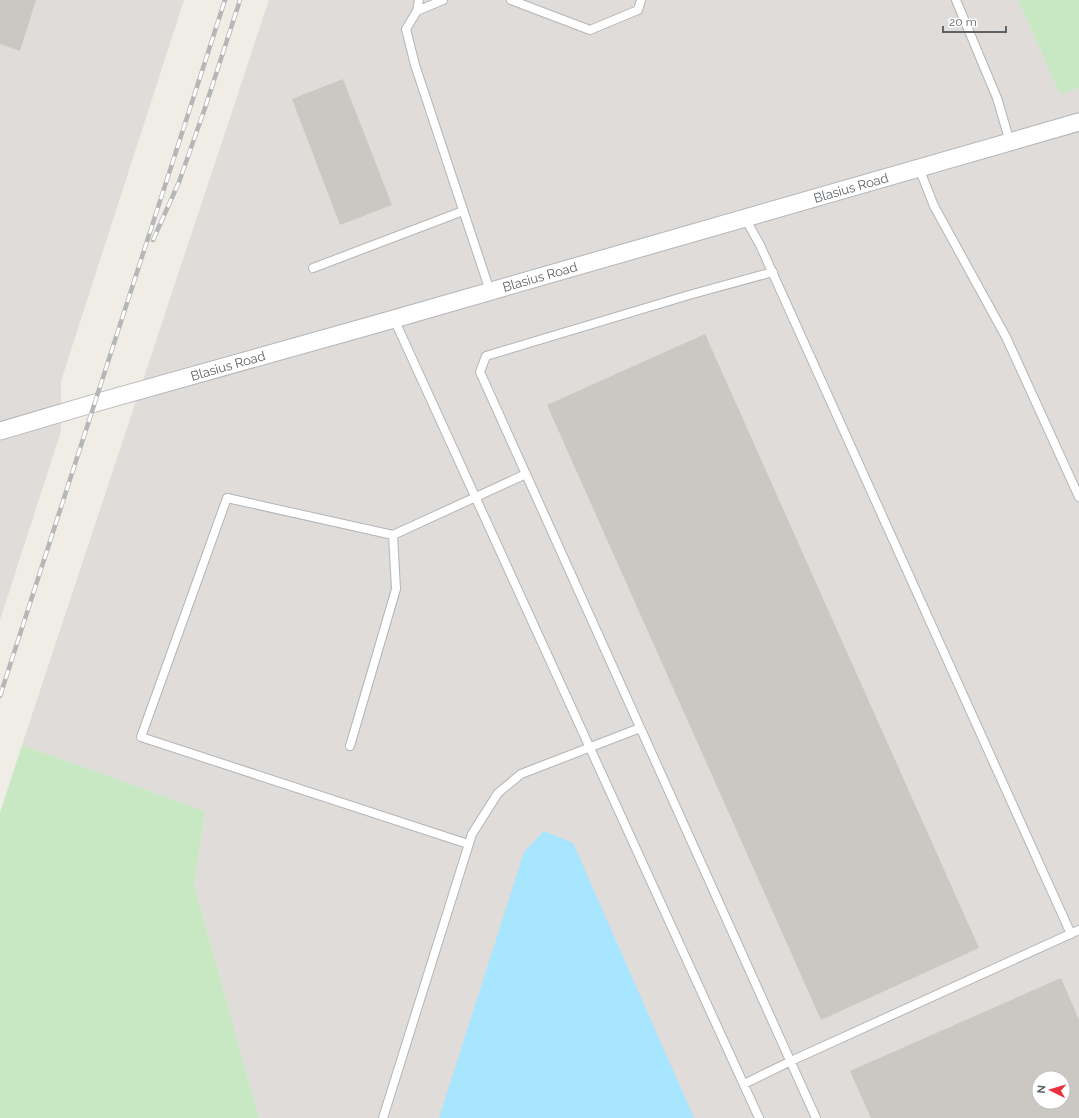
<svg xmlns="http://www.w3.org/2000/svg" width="1079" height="1118" font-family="Raleway,sans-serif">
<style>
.industrial{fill:#dfdcd9;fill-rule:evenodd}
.green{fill:#c8e8c3}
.water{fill:#a8e5ff}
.building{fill:#cbc8c3;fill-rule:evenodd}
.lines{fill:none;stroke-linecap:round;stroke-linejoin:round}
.lane-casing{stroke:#b2b5b9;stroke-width:10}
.street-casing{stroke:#b2b5b9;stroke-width:19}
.lane{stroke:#fff;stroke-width:8}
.street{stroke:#fff;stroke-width:17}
.rail-casing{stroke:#b5b6b7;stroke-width:4.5}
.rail{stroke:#fff;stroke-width:3;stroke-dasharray:9;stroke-linecap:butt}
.labels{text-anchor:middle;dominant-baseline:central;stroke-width:3.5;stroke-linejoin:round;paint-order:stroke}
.street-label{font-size:13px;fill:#5e6367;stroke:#fff}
</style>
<rect width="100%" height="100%" fill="#f0ede7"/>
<path class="industrial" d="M0,0H184L61,381V431L0,620Z
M269,0H1018L1060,94L1079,88V1118H259L194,885L205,811L22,745ZM1039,1078H1063V1102H1039Z"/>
<path class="green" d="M1018,0H1079V88L1060,94Z
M22,745L205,811L194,885L259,1118H0V813Z"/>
<path class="water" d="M544,831L573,843L694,1118H439L524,852Z"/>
<path class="building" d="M0,0H36L20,51L0,44Z
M343,79L392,205L340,225L292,99Z
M705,334L979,948L821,1020L547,405Z
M1061,978L1079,1020V1118H871L850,1071ZM1039,1078H1063V1102H1039Z"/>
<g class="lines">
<defs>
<path id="lane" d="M419,0L417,11L406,29L415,65L490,291
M511,0L590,30L638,10L641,0
M956,0L997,98L1010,142
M417,11L443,0
M919,168L934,206L1006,337L1079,497
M745,218L760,245L1071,934
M313,268L463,211
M773,272L689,295L486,356L480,372L816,1118
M394,319L759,1118
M350,746L396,589L393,535
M468,844L141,737L227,498L393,535L526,474
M744,1084L791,1061L1079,930
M383,1118L472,834L498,793L521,774L640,728"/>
<path id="street" d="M0,431L95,403L394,319L1079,122"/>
</defs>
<use href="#lane" class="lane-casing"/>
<use href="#street" class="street-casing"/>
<use href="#lane" class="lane"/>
<use href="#street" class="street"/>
<defs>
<path id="rail" d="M153,240L179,182L205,108L240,0
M0,696L225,0"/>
</defs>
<use href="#rail" class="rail-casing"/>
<use href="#rail" class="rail"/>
</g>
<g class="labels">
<g class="street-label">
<text transform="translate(851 188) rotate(-16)">Blasius Road</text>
<text transform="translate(540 277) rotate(-16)">Blasius Road</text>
<text transform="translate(228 366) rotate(-16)">Blasius Road</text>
</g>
</g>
<g transform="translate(1051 1090) rotate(275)"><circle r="19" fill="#ffffff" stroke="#bfc1c2"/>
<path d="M0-3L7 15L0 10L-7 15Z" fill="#ec313c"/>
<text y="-6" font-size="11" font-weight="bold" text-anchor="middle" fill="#5e6367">N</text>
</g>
<path d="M943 26v6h63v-6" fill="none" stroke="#5e6367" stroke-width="2"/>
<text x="949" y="26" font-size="12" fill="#5e6367" stroke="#ffffff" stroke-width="3" paint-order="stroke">20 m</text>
</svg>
